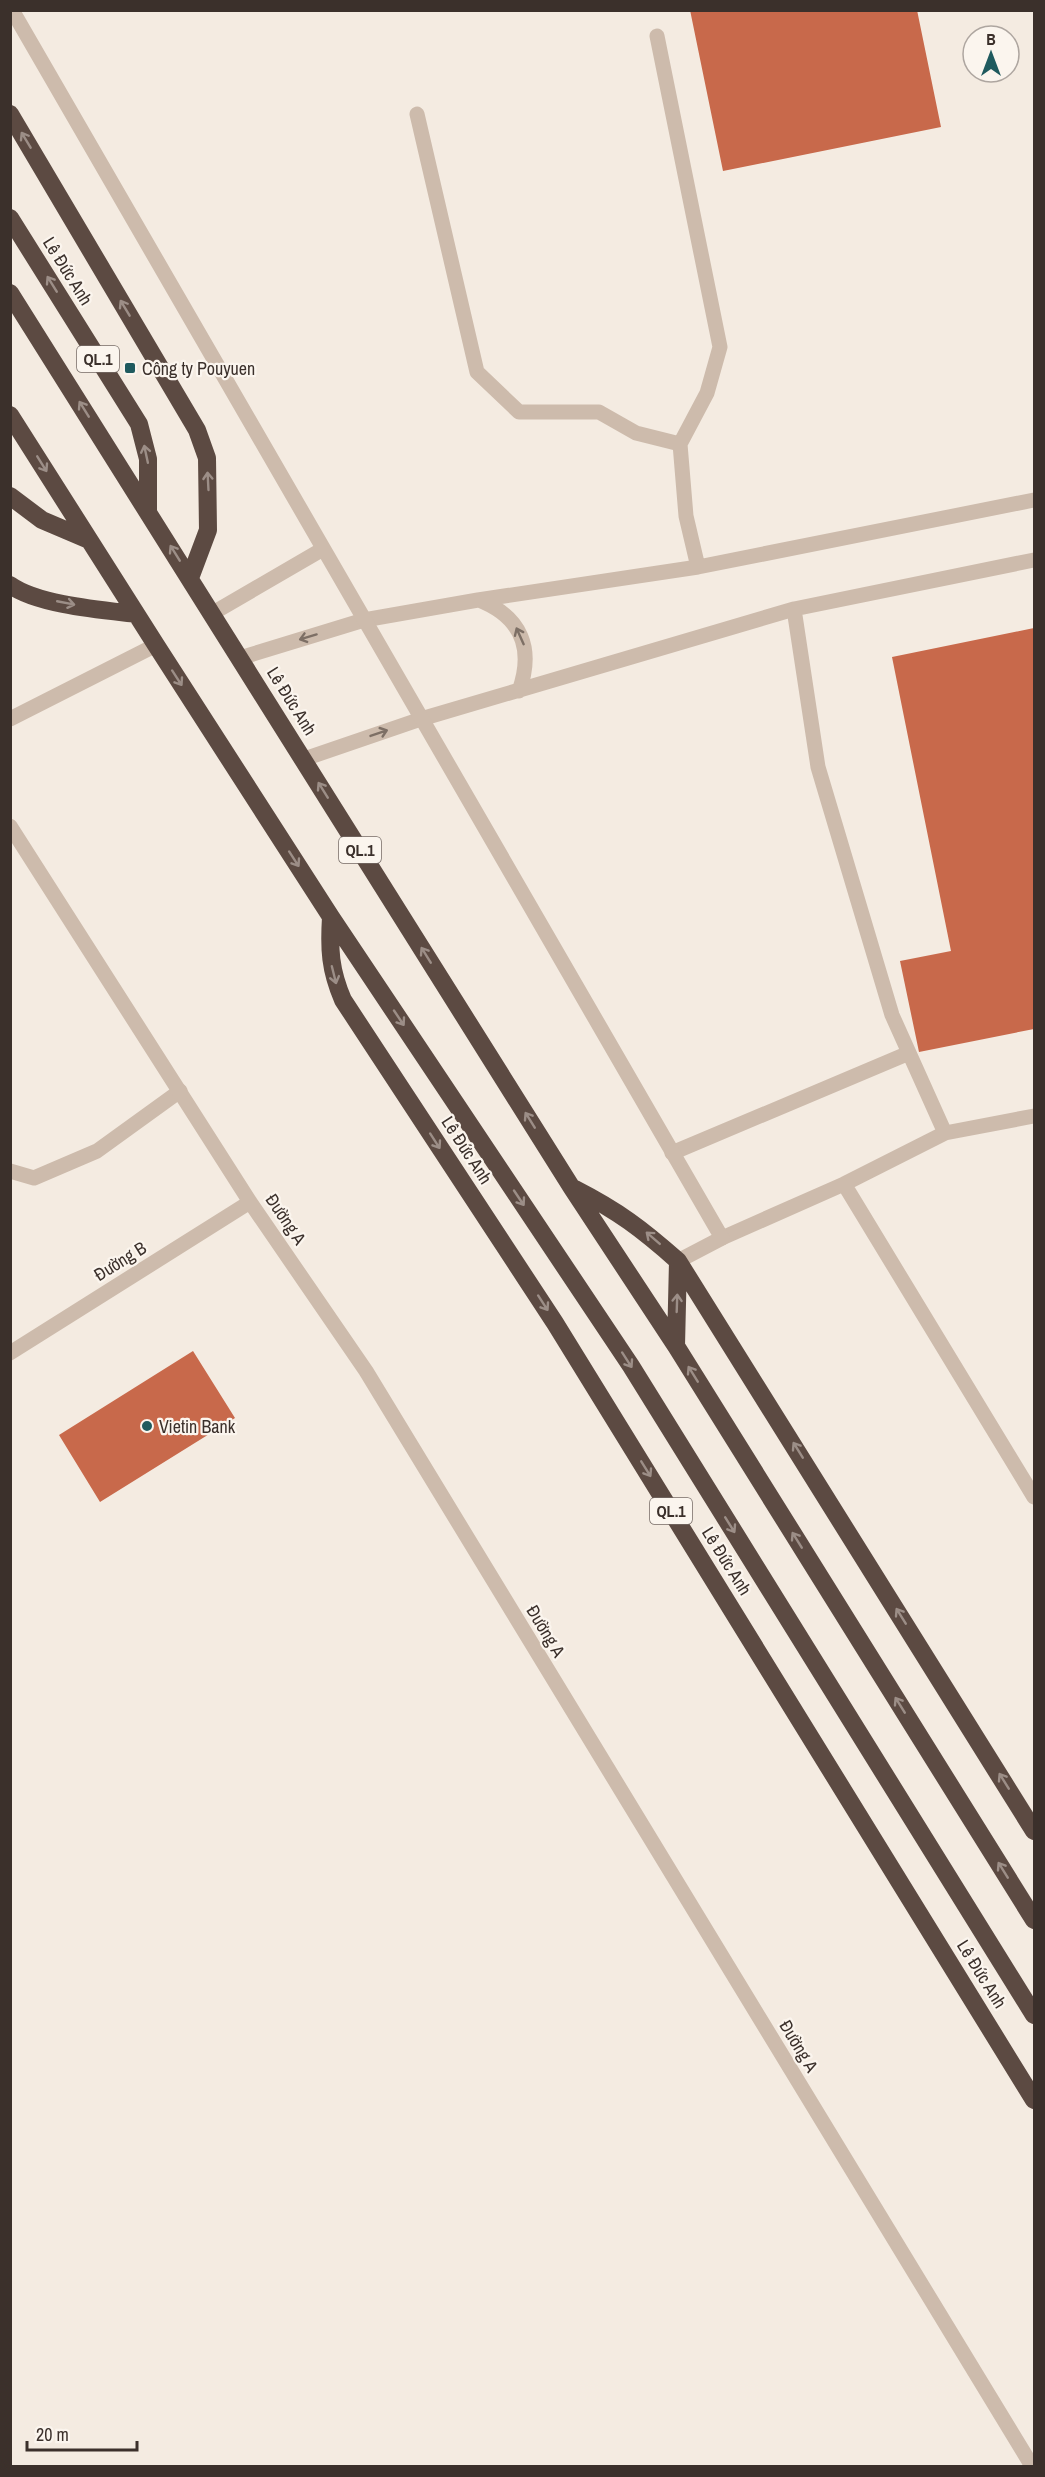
<svg xmlns="http://www.w3.org/2000/svg" width="1045" height="2477" font-family="'Archivo Narrow',sans-serif">
<style>
.building{fill:#c8694b}
.lines{fill:none;stroke-linecap:round;stroke-linejoin:round}
.lane{stroke:#cdbbac;stroke-width:15}
.street{stroke:#cdbbac;stroke-width:15}
.highway{stroke:#5c4a42;stroke-width:18}
.oneway{stroke:#9c8e87}
.oneway2{stroke:#7d6f65}
.poi-dot{fill:#1f5a5e;stroke:#fbf5ee;stroke-width:2}
.labels{text-anchor:middle;dominant-baseline:central;stroke-width:4.5;stroke-linejoin:round;paint-order:stroke}
.shield{fill:#fbf5ee;stroke:#756b66;stroke-width:1.5}
.shield-label{font-size:16px;font-weight:bold;fill:#3b302b}
.street-label{font-size:18px;fill:#3b302b;stroke:#fbf5ee}
.poi-label{font-size:18px;fill:#3b302b;stroke:#fbf5ee;text-anchor:start}
</style>
<rect width="100%" height="100%" fill="#f4ebe1"/>
<path class="building" d="M690,10H917L941,127L723,171Z
M1034,628V1029L919,1052L900,961L951,951L892,657Z
M193,1351L235,1418L100,1502L59,1435Z"/>
<g class="lines">
<path class="lane" d="M657,36L720,347L707,393L680,444L686,516L698,567
M417,114L477,372L519,412H599L636,433L680,444
M479,600C522,617 534,649 519,691
M794,609L818,767L892,1015L945,1133
M240,658L364,620L478,600L698,567L1034,500
M304,759L421,719L794,609L1034,560
M672,1153L909,1053
M10,1171L34,1178L97,1151L180,1091
M844,1184L1034,1497
M722,1238L844,1184L945,1133L1034,1116"/>
<path class="street" d="M12,10L722,1238L678,1261
M213,613L323,549
M10,719L156,645
M10,826L250,1202L366,1371L1032,2466
M10,1353L250,1202"/>
<path class="highway" d="M10,114L197,430L207,458L208,530L190,578
M10,218L139,424L148,459V512
M10,293L572,1188L676,1346L1034,1920
M10,415L156,645L331,917L631,1366L1034,2015
M10,496L42,520L89,540
M10,585C38,605 102,610 136,614
M331,917C329,949 330,970 343,1000L555,1323L1034,2100
M575,1189C618,1211 642,1229 678,1261L1034,1831
M676,1346L678,1261"/>
</g>
<defs><path id="oneway-shaft" d="M-6 0H5M1.5-3L5.5 0L1.5 3" fill="none" stroke-width="1.6" stroke-linecap="round" stroke-linejoin="round" transform="scale(1.5)"/></defs>
<g class="oneway">
<use href="#oneway-shaft" transform="translate(26 140) rotate(-121)"/>
<use href="#oneway-shaft" transform="translate(52 284) rotate(-122)"/>
<use href="#oneway-shaft" transform="translate(125 308) rotate(-121)"/>
<use href="#oneway-shaft" transform="translate(84 409) rotate(-122)"/>
<use href="#oneway-shaft" transform="translate(146 454) rotate(-102)"/>
<use href="#oneway-shaft" transform="translate(42 464) rotate(58)"/>
<use href="#oneway-shaft" transform="translate(208 481) rotate(-93)"/>
<use href="#oneway-shaft" transform="translate(175 553) rotate(-122)"/>
<use href="#oneway-shaft" transform="translate(66 603) rotate(11)"/>
<use href="#oneway-shaft" transform="translate(177 678) rotate(57)"/>
<use href="#oneway-shaft" transform="translate(323 790) rotate(-122)"/>
<use href="#oneway-shaft" transform="translate(294 859) rotate(57)"/>
<use href="#oneway-shaft" transform="translate(426 955) rotate(-122)"/>
<use href="#oneway-shaft" transform="translate(334 975) rotate(76)"/>
<use href="#oneway-shaft" transform="translate(399 1018) rotate(56)"/>
<use href="#oneway-shaft" transform="translate(530 1120) rotate(-122)"/>
<use href="#oneway-shaft" transform="translate(435 1141) rotate(57)"/>
<use href="#oneway-shaft" transform="translate(519 1198) rotate(56)"/>
<use href="#oneway-shaft" transform="translate(653 1238) rotate(-139)"/>
<use href="#oneway-shaft" transform="translate(543 1303) rotate(57)"/>
<use href="#oneway-shaft" transform="translate(677 1303) rotate(-88)"/>
<use href="#oneway-shaft" transform="translate(627 1360) rotate(57)"/>
<use href="#oneway-shaft" transform="translate(693 1374) rotate(-122)"/>
<use href="#oneway-shaft" transform="translate(798 1450) rotate(-122)"/>
<use href="#oneway-shaft" transform="translate(646 1469) rotate(58)"/>
<use href="#oneway-shaft" transform="translate(730 1525) rotate(58)"/>
<use href="#oneway-shaft" transform="translate(797 1540) rotate(-122)"/>
<use href="#oneway-shaft" transform="translate(901 1616) rotate(-122)"/>
<use href="#oneway-shaft" transform="translate(900 1705) rotate(-122)"/>
<use href="#oneway-shaft" transform="translate(1004 1781) rotate(-122)"/>
<use href="#oneway-shaft" transform="translate(1003 1870) rotate(-122)"/>
</g>
<g class="oneway2">
<use href="#oneway-shaft" transform="translate(520 636) rotate(-114)"/>
<use href="#oneway-shaft" transform="translate(308 637) rotate(163)"/>
<use href="#oneway-shaft" transform="translate(379 733) rotate(-19)"/>
</g>
<g class="poi-dot">
<rect x="124" y="362" width="12" height="12" rx="3"/>
<circle cx="147" cy="1426" r="6"/>
</g>
<g class="labels">
<g class="shield">
<rect x="77" y="346" width="42" height="26" rx="4.5"/>
<rect x="339" y="837" width="42" height="26" rx="4.5"/>
<rect x="650" y="1498" width="42" height="26" rx="4.5"/>
</g>
<g class="shield-label">
<text x="98" y="359">QL.1</text>
<text x="360" y="850">QL.1</text>
<text x="671" y="1511">QL.1</text>
</g>
<g class="street-label">
<text transform="translate(68 271) rotate(58)">Lê Đức Anh</text>
<text transform="translate(292 701) rotate(58)">Lê Đức Anh</text>
<text transform="translate(467 1150) rotate(57)">Lê Đức Anh</text>
<text transform="translate(286 1219) rotate(56)">Đường A</text>
<text transform="translate(120 1261) rotate(-32)">Đường B</text>
<text transform="translate(727 1561) rotate(58)">Lê Đức Anh</text>
<text transform="translate(546 1631) rotate(59)">Đường A</text>
<text transform="translate(982 1974) rotate(58)">Lê Đức Anh</text>
<text transform="translate(799 2046) rotate(59)">Đường A</text>
</g>
<g class="poi-label">
<text x="142" y="368">Công ty Pouyuen</text>
<text x="159" y="1426">Vietin Bank</text>
</g>
</g>
<rect width="1045" height="2477" fill="none" stroke="#3b302b" stroke-width="24"/>
<g transform="translate(991 54)"><circle r="28" fill="#fbf5ee" stroke="#aea6a0" stroke-width="1.5"/>
<path d="M0-4.5L10 22L0 15L-10 22Z" fill="#1f5a5e"/>
<text y="-9" font-size="16" font-weight="bold" text-anchor="middle" fill="#3b302b">B</text>
</g>
<path d="M27 2441v9h110v-9" fill="none" stroke="#3b302b" stroke-width="3"/>
<text x="36" y="2441" font-size="18" fill="#3b302b" stroke="#fbf5ee" stroke-width="4.5" paint-order="stroke">20 m</text>
</svg>
